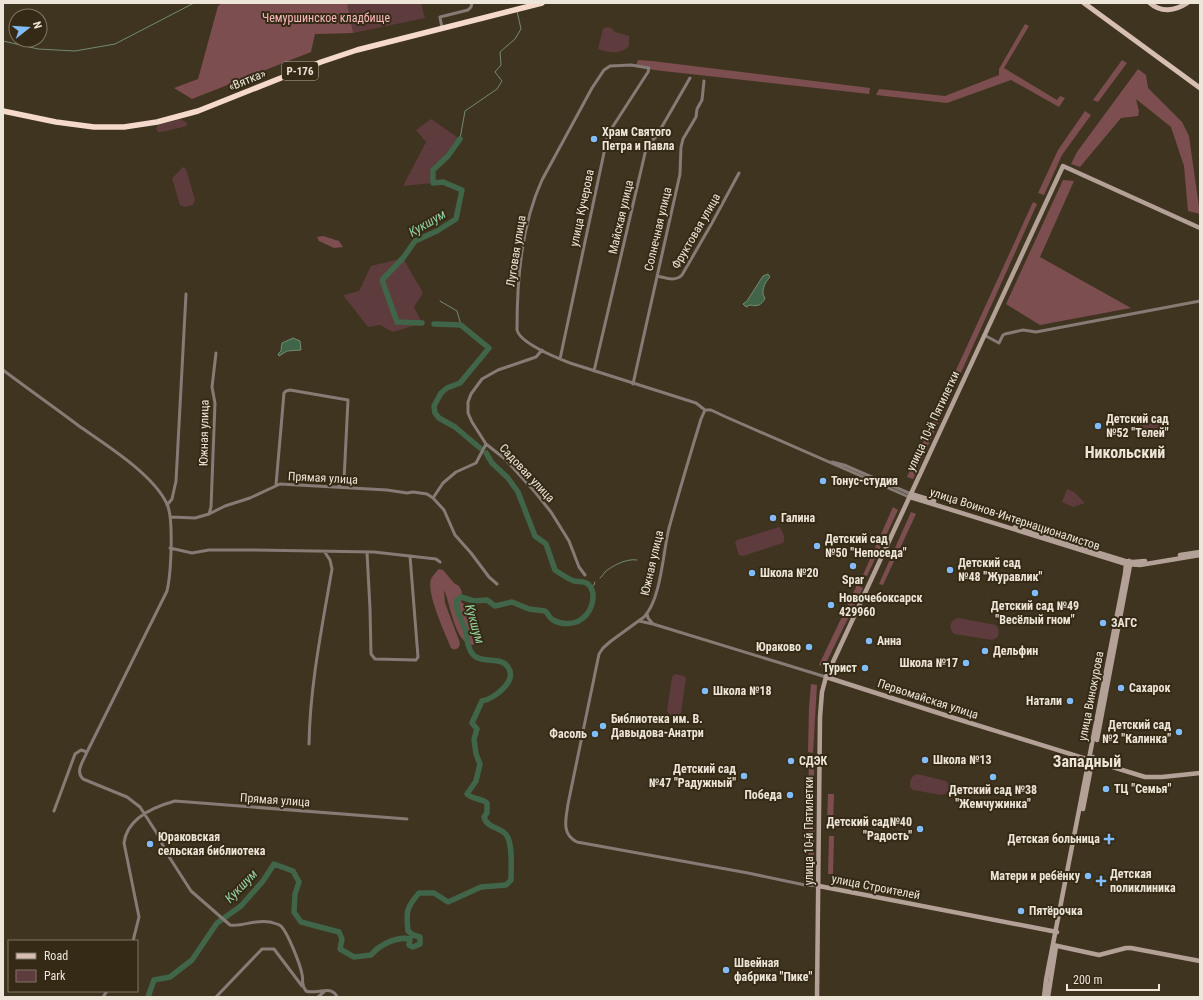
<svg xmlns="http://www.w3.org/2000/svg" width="1203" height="1000" font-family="'Roboto Condensed',sans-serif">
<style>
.green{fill:#5e3b3d}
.forest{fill:#7c4e50}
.water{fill:#406548;stroke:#748b73}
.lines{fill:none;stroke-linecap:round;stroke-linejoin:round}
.stream{stroke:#748b73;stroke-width:1}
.river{stroke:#406548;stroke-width:5.5}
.street{stroke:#867b75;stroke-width:3}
.secondary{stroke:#b3a197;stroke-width:4.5}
.primary{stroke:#d6bfb2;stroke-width:5}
.highway{stroke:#f5d9cb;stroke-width:5.5}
.poi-dot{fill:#80bdfa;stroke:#352a15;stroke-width:1.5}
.labels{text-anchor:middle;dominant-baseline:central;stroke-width:4;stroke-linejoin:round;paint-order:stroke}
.shield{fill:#352a15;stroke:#b5ad9e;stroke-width:1}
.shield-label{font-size:11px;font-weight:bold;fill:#ece5d8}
.park-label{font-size:12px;fill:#fababc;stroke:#352a15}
.street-label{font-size:12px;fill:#ece5d8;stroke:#352a15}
.poi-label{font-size:12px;font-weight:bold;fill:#ece5d8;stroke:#352a15;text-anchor:start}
.water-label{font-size:13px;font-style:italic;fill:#94d09f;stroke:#352a15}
.district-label{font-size:16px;font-weight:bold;fill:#ece5d8;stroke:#352a15}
</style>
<rect width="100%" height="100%" fill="#3f341f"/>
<path class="green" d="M257,3H421L425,18L353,33L315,34Z
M606,27L611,28L615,32L629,36V46C621,55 608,53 598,49L603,29Z
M181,119L187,123V126L162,132H158L156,129L158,125Z
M431,119L460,139L448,156L434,170L433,183L403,186L426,142L416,130Z
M183,167L186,169L195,200L193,205L185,207L180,205L172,178Z
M403,258L423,293L414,307L422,323L393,332L380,325L368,327L343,295L359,291L371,266Z
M1166,417C1171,422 1171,426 1169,432L1147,436L1143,434L1141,424L1145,421Z
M1067,489L1074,492L1085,503L1073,507L1062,502Z
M779,527C783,530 786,539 783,543L743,556L739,555L735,543L737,540Z
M958,618L996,625L999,630L998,637L992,640L954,634C948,628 950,620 958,618Z
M675,674L684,676L686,678L681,713L678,716L669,714L667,711L672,677Z
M917,774L946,781L949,784L948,792L945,794L941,795L913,790L910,787V781L913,776Z"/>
<path class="forest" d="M222,3H347L353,33L315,34L311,52L192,99L174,88L198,79L218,6Z
M1025,24L1029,26L1004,68L1057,100L1060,96L1065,98L1059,107L1011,80L947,103L876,95L879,89L945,96L999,75V69Z
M638,60L652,61L870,88L869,94L654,70L636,65Z
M1122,60L1127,63L1098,102L1093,100Z
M1138,69L1146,75L1148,88L1182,122L1189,136L1200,214L1188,211L1184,166L1171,127L1136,99L1139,111L1138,116L1121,118L1080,167L1071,164L1077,152Z
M1085,111L1091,115L1062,155L1044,195L1038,193L1058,150Z
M1063,180L1074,181L1040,257L1131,308L1040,325L1006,304Z
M1033,202L1037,204L913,479L907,477Z
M323,236L339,241L343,247L334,248L319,241L317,237Z
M893,507L898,510L867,576L863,575Z
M911,512L916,514L883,585L879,584Z
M439,569L443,570L454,583L459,586L462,592L460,599L461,602L465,605L466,615L468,618L473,622L477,630V635L475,643L473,645C455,645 450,602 444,590L445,603L460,643L459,647C456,650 454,650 451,648C445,633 426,593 431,579C433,575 436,572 439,569Z
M857,585L863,588L824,667L819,665Z
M811,684L817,685L813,753L808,752L809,708Z
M809,758L814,760V802L808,800Z
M828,794H834L833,823H827Z
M809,810L815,811L813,875L808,874Z
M829,836H834L833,874H828Z"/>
<path class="water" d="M768,274L770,277C765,282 760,292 765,298C762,305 757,307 750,305L746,307L743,304L747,301L763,276Z
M293,338L300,341L301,350L287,351L279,356L278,354L281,351L282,343Z"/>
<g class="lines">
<path class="stream" d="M3,41L38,49L75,51L115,44L194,3
M460,139L465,111L497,89L502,81L495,72L501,65L500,52L515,39L521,29L517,11
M440,301L457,311L461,325
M600,578C602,577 603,575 604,573C611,566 627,558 637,560
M591,586L594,585L595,582"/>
<path class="river" d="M422,323L397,322L382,280L403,258L415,241L437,231L456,219L462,190L443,182L433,183V170L448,156L460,139
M434,324L461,325L489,348L460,383L447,388L441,393L434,406L435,413L439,418L455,427L480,448
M148,997L154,980L170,977L192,960L217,923L241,906L263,881L274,864L293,871L299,882L295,894L294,912L301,922L339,932L342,939L340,949L354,957L371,955C379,945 397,936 410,939L409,945L413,947L420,944V937L413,935L408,931C406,912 406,908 419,893H434L448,902L481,887L506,885L511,880C511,869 513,846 507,836C502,827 487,829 484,817L487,813V803C481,798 474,800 467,794L476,781L480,764L476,754L474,739L477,729L472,723L482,701C494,699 518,681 508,667C501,657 487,663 476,657C473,655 470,651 469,647C467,644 467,639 467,635C464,623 455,613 457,600L461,597L474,601L487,600L495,606L512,602L529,609L545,611C549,614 549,618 553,620C562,625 575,625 583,618C592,611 597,594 589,585C586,581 579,582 574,581C568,579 561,574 555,570L546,544L535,536L518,492L508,478L492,463L486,453"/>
<path class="street" d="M442,28L440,17L468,10L471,7L472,3
M657,276C666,278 675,282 682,275L712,223L739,173
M984,335L999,343L1003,335L1005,334L1023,330L1036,332L1200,301
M542,350L536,357L498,370L482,379L471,394L468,402V413L472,422L486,444L505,459L535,492L551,512L569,541L579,567L585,575
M560,359L608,134L648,72L649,68L631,65L610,66L604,70L592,88L542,180C521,226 517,280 517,330C520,343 557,358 570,363L696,403L705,410
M3,370C28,389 54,407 79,426C106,445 153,474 167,504C174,519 171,574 167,591L87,752C83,762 75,771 83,779L127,797L140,807L158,835L166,852L191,891L230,925C243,927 255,919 270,922C273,923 279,924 281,926C288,933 300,964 302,974C304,982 300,983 306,991C316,995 332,984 337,997
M594,371L646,149L649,143L656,137L690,78
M633,384L680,174L681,147L683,139L696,117L697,109L702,100L704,81
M705,410L701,419C690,455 679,492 669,528C663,552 661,600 644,617L611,641L603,648L599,654L568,804C566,819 561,834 577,842L748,873L805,885L819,886
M705,410H711L726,417L909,497
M832,462L844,465L911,494
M276,485L284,393L286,391L290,390L348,400L344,480L338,487
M433,498L443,483L456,472L476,463L486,444
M167,505L172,499L176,481L186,294
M209,514L211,507L215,403L212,387L216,353
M171,517L195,518L209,514L225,506L250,498L280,484L387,490L407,493L413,492L427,494L433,498L444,510L455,535L471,553L489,577L497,584
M170,548L192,553L209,550H252L374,552L436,559L440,562
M367,552L370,609L371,654L375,659L416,660L418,657L410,556
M647,613L648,618L653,624
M639,621L653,624L826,677
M309,744C310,685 322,627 332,569L330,560L324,551
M54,811L75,754L81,750L87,752
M133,941L139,917L124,843C127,818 153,807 175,801L407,819
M103,997L107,991
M216,997L262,949H274L302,986
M318,997L325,991"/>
<path class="secondary" d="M911,494L934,501
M910,497L1126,564L1140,565L1200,555
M1015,527L1125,561L1133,562L1145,561
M1180,555L1200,552
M826,677L954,718L1145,777H1162L1200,773
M1097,740L1130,565L1129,561
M1083,809L1093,757
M819,886L1057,932
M1053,945L1099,955L1126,948H1131L1200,961
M817,997L820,717L822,692L826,677L1063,166L1200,228
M1044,997L1046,980L1125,574L1126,564L1129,561
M1048,997L1056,947"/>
<path class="primary" d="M1084,3L1200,88
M1150,3C1161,13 1175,11 1187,3"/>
<path class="highway" d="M3,111L56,122L94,127H124L157,122L198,111L321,62L357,50L542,3"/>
</g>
<g class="poi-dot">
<circle cx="594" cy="139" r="4"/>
<circle cx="1098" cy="426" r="4"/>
<circle cx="823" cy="481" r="4"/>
<circle cx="773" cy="518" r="4"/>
<circle cx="817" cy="546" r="4"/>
<circle cx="853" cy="566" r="4"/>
<circle cx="950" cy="570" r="4"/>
<circle cx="752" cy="573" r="4"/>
<circle cx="1035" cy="593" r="4"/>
<circle cx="831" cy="605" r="4"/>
<circle cx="1103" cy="623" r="4"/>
<circle cx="869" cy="641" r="4"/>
<circle cx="809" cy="647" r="4"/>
<circle cx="985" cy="651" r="4"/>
<circle cx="966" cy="663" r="4"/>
<circle cx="865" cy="668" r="4"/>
<circle cx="1121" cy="688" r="4"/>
<circle cx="705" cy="691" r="4"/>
<circle cx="1070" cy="701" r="4"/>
<circle cx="603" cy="726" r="4"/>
<circle cx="1179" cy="732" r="4"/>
<circle cx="595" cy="734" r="4"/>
<circle cx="925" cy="760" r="4"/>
<circle cx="791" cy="761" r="4"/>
<circle cx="744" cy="776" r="4"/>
<circle cx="993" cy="777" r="4"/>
<circle cx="1106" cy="789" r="4"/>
<circle cx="790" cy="795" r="4"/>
<circle cx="920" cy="829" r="4"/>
<path d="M1107 833h4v4h4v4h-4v4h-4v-4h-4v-4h4z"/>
<circle cx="150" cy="844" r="4"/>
<circle cx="1088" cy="876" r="4"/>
<path d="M1099 875h4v4h4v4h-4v4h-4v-4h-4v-4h4z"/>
<circle cx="1021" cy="911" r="4"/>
<circle cx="726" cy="970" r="4"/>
</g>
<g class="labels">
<rect class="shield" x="282" y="62" width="36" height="18" rx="3"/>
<g class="shield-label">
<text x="300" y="71">Р-176</text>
</g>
<g class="park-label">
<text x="326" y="18">Чемуршинское кладбище</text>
</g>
<g class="street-label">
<text transform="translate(247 80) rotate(-22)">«Вятка»</text>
<text transform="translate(582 208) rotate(-78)">улица Кучерова</text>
<text transform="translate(621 217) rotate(-77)">Майская улица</text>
<text transform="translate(658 229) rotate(-77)">Солнечная улица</text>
<text transform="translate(696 231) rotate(-60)">Фруктовая улица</text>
<text transform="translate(516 251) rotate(-81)">Луговая улица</text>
<text transform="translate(933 421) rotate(-65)">улица 10-й Пятилетки</text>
<text transform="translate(204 433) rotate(-89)">Южная улица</text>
<text transform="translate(527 473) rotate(47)">Садовая улица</text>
<text transform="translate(323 478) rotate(3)">Прямая улица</text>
<text transform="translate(1015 519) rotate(18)">улица Воинов-Интернационалистов</text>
<text transform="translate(652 563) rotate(-77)">Южная улица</text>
<text transform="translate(1091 696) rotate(-79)">улица Винокурова</text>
<text transform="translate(928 699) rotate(18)">Первомайская улица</text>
<text transform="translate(275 800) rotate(4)">Прямая улица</text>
<text transform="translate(809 831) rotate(-90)">улица 10-й Пятилетки</text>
<text transform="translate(876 887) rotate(11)">улица Строителей</text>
</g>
<g class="poi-label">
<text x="602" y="132">Храм Святого<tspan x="602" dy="14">Петра и Павла</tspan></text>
<text x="1106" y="419">Детский сад<tspan x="1106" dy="14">№52 "Телей"</tspan></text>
<text x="831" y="481">Тонус-студия</text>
<text x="781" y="518">Галина</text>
<text x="825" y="539">Детский сад<tspan x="825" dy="14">№50 "Непоседа"</tspan></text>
<text x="958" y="563">Детский сад<tspan x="958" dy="14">№48 "Журавлик"</tspan></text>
<text x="760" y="573">Школа №20</text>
<text x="853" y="580" text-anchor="middle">Spar</text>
<text x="839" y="598">Новочебоксарск<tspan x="839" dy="14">429960</tspan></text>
<text x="1035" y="606" text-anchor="middle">Детский сад №49<tspan x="1035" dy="14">"Весёлый гном"</tspan></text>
<text x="1111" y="623">ЗАГС</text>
<text x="877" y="641">Анна</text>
<text x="801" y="647" text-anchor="end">Юраково</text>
<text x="993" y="651">Дельфин</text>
<text x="958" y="663" text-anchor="end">Школа №17</text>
<text x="857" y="668" text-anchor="end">Турист</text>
<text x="1129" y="688">Сахарок</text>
<text x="713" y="691">Школа №18</text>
<text x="1062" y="701" text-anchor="end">Натали</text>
<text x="611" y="719">Библиотека им. В.<tspan x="611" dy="14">Давыдова-Анатри</tspan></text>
<text x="1171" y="725" text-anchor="end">Детский сад<tspan x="1171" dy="14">№2 "Калинка"</tspan></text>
<text x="587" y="734" text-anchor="end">Фасоль</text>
<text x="933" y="760">Школа №13</text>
<text x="799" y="761">СДЭК</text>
<text x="736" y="769" text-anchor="end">Детский сад<tspan x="736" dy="14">№47 "Радужный"</tspan></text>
<text x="1114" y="789">ТЦ "Семья"</text>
<text x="993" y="790" text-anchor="middle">Детский сад №38<tspan x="993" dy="14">"Жемчужинка"</tspan></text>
<text x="782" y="795" text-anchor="end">Победа</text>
<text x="912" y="822" text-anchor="end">Детский сад№40<tspan x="912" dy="14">"Радость"</tspan></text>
<text x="158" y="837">Юраковская<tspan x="158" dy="14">сельская библиотека</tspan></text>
<text x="1100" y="839" text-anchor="end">Детская больница</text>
<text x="1110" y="874">Детская<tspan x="1110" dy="14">поликлиника</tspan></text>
<text x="1080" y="876" text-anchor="end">Матери и ребёнку</text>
<text x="1029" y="911">Пятёрочка</text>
<text x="734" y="963">Швейная<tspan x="734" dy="14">фабрика "Пике"</tspan></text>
</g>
<g class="water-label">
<text transform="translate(427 223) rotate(-31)">Кукшум</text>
<text transform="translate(475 624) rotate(74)">Кукшум</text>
<text transform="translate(241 886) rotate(-46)">Кукшум</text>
</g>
<g class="district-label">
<text x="1125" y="452">Никольский</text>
<text x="1087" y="761">Западный</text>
</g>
</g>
<rect width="1203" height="1000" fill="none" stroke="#ece5d8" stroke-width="8"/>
<rect x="8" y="940" width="130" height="52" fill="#352a15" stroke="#7e7563"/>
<rect x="16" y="953" width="20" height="6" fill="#d6bfb2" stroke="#7e7563"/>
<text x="44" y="960" font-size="12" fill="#ece5d8">Road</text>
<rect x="16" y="970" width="20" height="12" fill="#5e3b3d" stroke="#7e7563"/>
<text x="44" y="980" font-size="12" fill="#ece5d8">Park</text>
<g transform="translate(28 28) rotate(73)"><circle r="19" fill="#352a15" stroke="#7e7563"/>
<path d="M0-3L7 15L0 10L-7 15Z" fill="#80bdfa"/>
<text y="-6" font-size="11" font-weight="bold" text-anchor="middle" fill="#ece5d8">N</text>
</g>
<path d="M1067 984v6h92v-6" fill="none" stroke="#ece5d8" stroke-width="2"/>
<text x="1073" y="984" font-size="12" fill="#ece5d8" stroke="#352a15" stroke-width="3" paint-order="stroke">200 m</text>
</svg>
